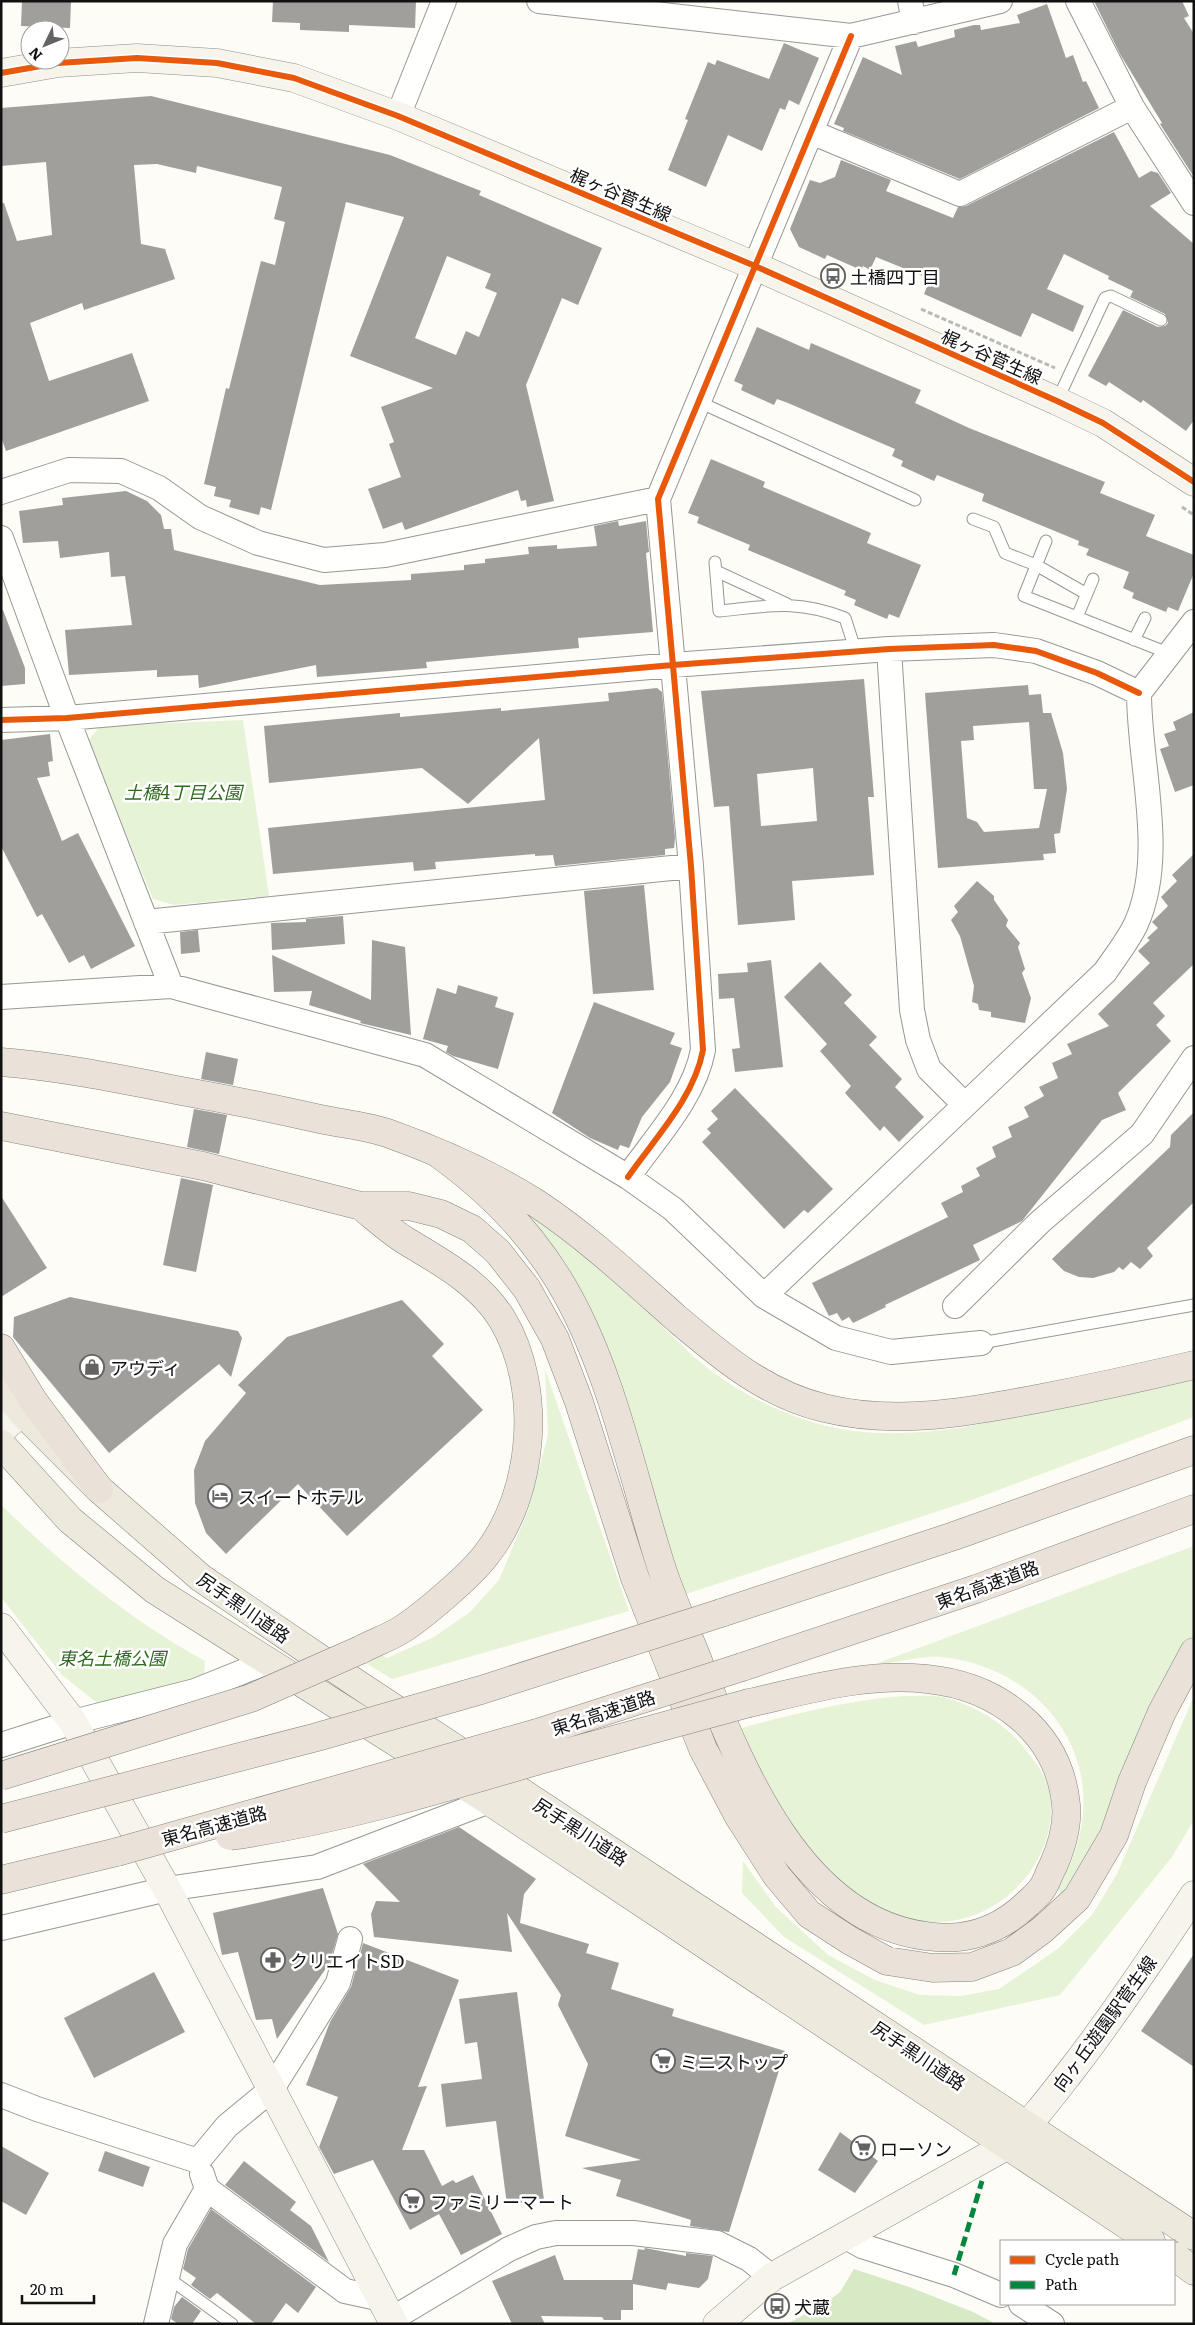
<svg xmlns="http://www.w3.org/2000/svg" width="1195" height="2325" font-family="Literata,'Noto Sans JP',serif">
<style>
.green{fill:#e7f3d7}
.forest{fill:#d8eac5}
.building{fill:#a19f9c;fill-rule:evenodd}
.lines{fill:none;stroke-linecap:round;stroke-linejoin:round}
.lane-casing{stroke:#979795;stroke-width:13}
.street-casing{stroke:#979795;stroke-width:26}
.secondary-casing{stroke:#8e8d8b;stroke-width:29}
.primary-casing{stroke:#858482;stroke-width:29}
.highway-casing{stroke:#858482;stroke-width:29}
.path{stroke:#b9b9b8;stroke-width:3;stroke-dasharray:5 2.5;stroke-linecap:butt}
.lane{stroke:#fffffe;stroke-width:11}
.street{stroke:#fffffe;stroke-width:24}
.secondary{stroke:#f6f4eb;stroke-width:28}
.primary{stroke:#ede9dc;stroke-width:28}
.highway{stroke:#eae1d8;stroke-width:28}
.highway-bridge-casing{stroke:#858482;stroke-width:29;stroke-linecap:butt}
.highway-bridge{stroke:#eae1d8;stroke-width:28}
.quiet{stroke:#00873e;stroke-width:5;stroke-dasharray:10 5;stroke-linecap:butt}
.cycleway-casing{stroke:#fff;stroke-width:9}
.cycleway{stroke:#e8590c;stroke-width:6}
.labels{text-anchor:middle;dominant-baseline:central;stroke-width:5;stroke-linejoin:round;paint-order:stroke}
.street-label{font-size:18px;fill:#111;stroke:#fff}
.poi-label{font-size:18px;fill:#111;stroke:#fff;text-anchor:start}
.park-label{font-size:18px;font-style:italic;fill:#2f6b1f;stroke:#fff}
</style>
<rect width="100%" height="100%" fill="#fdfcf7"/>
<path class="green" d="M243,720L269,896L174,905L153,899L88,741L100,726Z
M525,1213C562,1238 596,1265 629,1295C651,1314 671,1335 692,1355C737,1395 802,1427 863,1432C897,1435 931,1432 965,1427L1194,1378V1417L969,1501L680,1596Z
M545,1369L629,1611L392,1679L364,1662L380,1654L387,1658L434,1637L470,1612L499,1580L528,1511L548,1435Z
M1,1505C63,1565 129,1619 205,1661L204,1675L102,1707L62,1675L1,1597Z
M1194,1546V1641L1086,1865L1061,1894L1056,1888C1061,1879 1068,1869 1072,1859C1112,1760 1043,1668 942,1657C924,1655 887,1664 867,1667Z
M905,1696C917,1696 931,1695 943,1697C973,1705 1002,1721 1022,1745C1033,1759 1045,1773 1049,1790C1063,1860 998,1927 929,1922C898,1919 867,1904 844,1884C797,1843 766,1783 738,1729C794,1714 847,1700 905,1696Z
M1194,1696V1820L1172,1857L1060,1995L924,2025L784,1937L742,1893L743,1861L775,1906L828,1955L875,1980L920,1995L961,1996L999,1989L1059,1948L1092,1915L1117,1874Z"/>
<path class="forest" d="M854,2269L912,2288L973,2312L996,2324H787L824,2304L840,2292Z"/>
<path class="building" d="M22,1H71L70,28L21,26Z
M273,1H416L415,28L349,25V32L300,30V23L272,22Z
M1094,1H1182L1189,16L1184,18L1194,34V177L1160,124L1162,123L1120,54Z
M1047,4L1066,58L1073,55L1083,82L1086,81L1099,108L960,179L843,131L844,128L834,124L863,57L902,75L895,46L916,41L918,47L955,37L954,30L974,25H980L981,30L1020,23L1017,15Z
M784,43L819,58L799,105L789,100L785,110L780,108L762,151L728,135L706,187L668,170L688,120L685,119L708,62L715,65L717,60L769,79Z
M151,96L390,155L481,191L479,195L602,248L578,305L562,298L526,385L554,501L527,507L526,500L521,501L518,490L405,530L402,522L383,529L368,489L401,477L389,444L394,442L381,407L433,388L350,356L404,217L346,202L271,510L261,507L259,515L229,507L231,500L214,496L216,487L204,484L226,388L229,389L261,261L275,265L285,222L274,219L282,187L197,166L196,173L157,164L134,165L141,244L165,249L175,279L84,310L82,303L30,323L49,381L132,353L149,401L6,451L1,437V203H4L17,241L52,235L46,162L1,166V108ZM447,256L491,274L485,288L497,293L479,337L466,331L456,355L415,338Z
M1114,132L1139,178L1151,171L1158,173L1171,193L1150,206L1194,244V420L1186,431L1143,400L1141,403L1109,382L1106,386L1088,376L1123,310L1158,327L1165,326L1168,323L1165,314L1130,297L1133,291L1108,279L1109,276L1064,254L1047,289L1084,306L1073,332L1032,313L1021,337L924,294L930,279L876,257L870,270L863,266L861,270L827,255L825,259L799,247L790,229L810,180L820,183L835,177L841,160L891,180L886,191L953,218L958,207L966,206Z
M757,327L809,350L811,343L921,390L915,403L969,428L1105,482L1100,493L1155,515L1146,536L1194,555V573L1178,611L1168,607L1166,612L1132,598L1134,593L1123,588L1129,572L1086,555L1089,549L1078,545L1079,541L982,501L984,494L937,475L934,481L901,466L903,461L892,456L895,449L788,403L777,399L774,405L741,390L743,385L734,381Z
M711,459L765,482L763,487L871,533L867,543L921,565L899,618L889,614L887,619L854,605L856,600L844,595L846,591L748,550L750,545L697,523L699,517L688,513Z
M126,491L147,501L161,515L164,529H171L174,550L320,585L411,580V574L464,570V565L485,563V559L529,554L528,547L557,545V549L597,546L594,526L618,521L619,526L646,521L649,552L646,553L653,632L578,638L579,648L426,662L427,668L317,677L316,665L199,688L198,675L157,677V670L69,675L65,630L132,625L125,576L111,577L109,552L60,558L58,541L23,543L19,511L63,505L62,498Z
M3,610L25,668V684L1,686V611Z
M864,679L874,797H868L874,875L792,881L795,920L738,925L729,806L714,807L701,691ZM813,768L817,821L761,826L757,774Z
M1028,685L1029,695L1041,694L1043,713H1051L1063,753L1067,789L1060,833L1054,834L1056,853L1043,854L1044,860L938,868L925,693ZM1029,722L1034,789H1047L1039,828L984,832L977,822L967,818L961,741L974,740L973,726Z
M657,688L662,692L675,838L674,848L665,849V855L555,866L553,855L535,856V854L435,862L436,869L414,871L413,862L273,874L268,828L545,800L539,738L468,804L422,768L269,783L264,726L400,713V717L501,708V711L609,701L608,693Z
M1194,712V785L1175,792L1160,749L1169,746L1164,734L1176,730L1173,722Z
M50,734L53,761L48,762L50,776L37,778L62,841L78,833L135,946L91,969L84,955L69,963L42,914L37,917L1,846V740Z
M1194,854V964L1153,1003L1165,1016L1156,1025L1171,1041L1118,1093L1126,1110L1102,1120L1022,1221L973,1245L980,1260L885,1305L886,1307L853,1323L849,1317L842,1321L837,1313L829,1316L812,1283L948,1217L941,1203L963,1192L961,1186L980,1176L976,1168L996,1157L992,1147L1012,1137L1008,1127L1029,1117L1024,1107L1044,1096L1039,1087L1058,1078L1052,1063L1072,1054L1067,1044L1109,1026L1098,1014L1150,963L1138,951L1150,940L1147,938L1158,928L1152,922L1168,906L1161,897L1177,881L1172,875Z
M977,881L994,896V900L1008,920L1006,926L1020,943L1018,947L1025,969L1022,973L1031,998L1025,1023L991,1017V1012L979,1010L978,1004L972,1002L974,986L960,936L951,920L958,912L954,906Z
M644,885L654,990L593,994L584,891Z
M343,916L345,944L272,950L271,923L306,922V919Z
M198,930L200,952L181,954L180,932Z
M372,940L405,947L411,1035L360,1023L361,1021L309,1005L312,991L274,992L272,955L371,1000Z
M771,960L783,1067L735,1072L732,1049L740,1048L734,998L719,999L718,974L748,972L747,963Z
M820,962L852,995L844,1003L877,1037L869,1045L902,1079L895,1087L924,1117L899,1142L884,1126L880,1131L845,1093L851,1086L820,1051L827,1044L784,997Z
M458,985L498,997L495,1007L514,1013L498,1069L453,1056L446,1052L448,1046L423,1039L437,988L456,994Z
M594,1002L675,1033L670,1044L682,1048L670,1082L642,1117L629,1148L620,1145L618,1150L590,1138L552,1113Z
M206,1052L238,1059L233,1085L201,1079Z
M735,1088L833,1189L808,1213L804,1210L784,1229L702,1142L711,1133L707,1129L718,1119L711,1111Z
M194,1109L227,1115L219,1154L187,1147Z
M1194,1112V1202L1147,1248L1153,1256L1140,1269L1131,1262L1123,1270L1119,1267L1114,1272L1093,1278L1079,1277L1064,1271L1052,1259L1170,1147L1171,1135Z
M181,1178L213,1185L196,1272L163,1265Z
M1,1196L47,1268L1,1297Z
M70,1297L238,1331L242,1338L231,1377L219,1364L109,1453L13,1337L14,1317Z
M402,1300L444,1344L432,1356L483,1410L347,1536L298,1484L226,1554L206,1533L195,1503L194,1470L205,1441L246,1393L238,1385L287,1337Z
M459,1827L536,1879L524,1894L520,1923L589,1944L586,1953L619,1963L611,1989L674,2009L672,2016L785,2051L729,2232L690,2226L691,2220L616,2196L621,2180L582,2168L641,2160L565,2136L588,2064L558,2005L561,1995L507,1913L512,1952L374,1937L371,1914L376,1901L400,1902L363,1864Z
M323,1888L338,1934L329,1964L277,2039L272,2019L256,2020L238,1952L222,1955L213,1913Z
M363,1943L459,1980L418,2087L427,2086L402,2150H424L442,2186L453,2180L456,2183L473,2175L502,2234L461,2255L439,2214L410,2230L373,2160L334,2174L319,2147L338,2097L306,2085L330,2022L351,1987Z
M1194,1954V2067L1141,2031Z
M154,1972L185,2032L94,2078L64,2018Z
M517,1992L544,2200L507,2205L496,2121L446,2127L441,2084L482,2079L477,2042L465,2044L459,1999Z
M840,2132L878,2161L855,2193L818,2170Z
M1,2146L49,2173L26,2215L1,2201Z
M105,2151L150,2167L143,2187L98,2171Z
M244,2161L296,2202L290,2210L311,2226L329,2262L225,2185Z
M211,2209L316,2287L298,2313L286,2303L271,2324H256L217,2293L210,2299L191,2285L196,2278L183,2269L188,2249Z
M645,2248L686,2256V2253L713,2256L708,2279L699,2288L668,2283L666,2290L633,2284V2310H621V2320H604L602,2317L541,2316L545,2324H512L492,2281L555,2255L564,2280H632L638,2249L644,2250Z
M182,2297L201,2311L192,2324H178L171,2319L174,2307Z"/>
<g class="lines">
<defs>
<path id="lane" d="M1057,401L1105,298L1111,296L1161,320
M699,402L915,500
M973,519L994,527L1005,553L1036,565L1085,593
M1046,541L1024,596L1168,653
M715,562L719,611C769,606 797,599 845,618L856,652
M716,571L787,604
M1077,617L1093,579
M1134,640L1145,618
M981,1343L1194,1305
M167,2277L232,2324"/>
<path id="street" d="M539,1L851,36L1000,1
M910,1L914,22
M1078,1L1132,107L1194,203
M398,116L444,1
M811,132L960,194L1132,107
M1,492L69,470L121,471L159,488L200,517L258,543L324,560L385,555L658,499
M1,538L67,718L171,986
M889,649L912,1010L918,1040L929,1069L964,1104
M1,720L67,718L673,665L889,649L994,645L1036,651L1097,673L1139,693
M146,922L691,866
M1,997L171,986L425,1055L628,1177L673,1209L764,1296L836,1338L891,1352L981,1343
M628,1177C655,1138 694,1098 703,1050L691,866L658,499L851,36
M764,1296L1105,972C1115,957 1128,941 1136,924C1167,855 1139,766 1139,693L1194,622
M955,1306L1040,1222L1142,1134L1194,1058
M1,1745L73,1722L195,1691L267,1662
M1,1928L167,1889L317,1867L489,1801
M1,2095L37,2109L198,2161
M198,2161L227,2126L272,2089L338,1983L350,1939
M207,2189L345,2291L382,2299
M844,2236L862,2246L954,2275L1001,2295
M1021,2304L1052,2324
M392,2319L509,2249L536,2237L556,2233H633L717,2243L749,2259L772,2277
M156,2324L175,2244L207,2189L202,2174"/>
<path id="secondary" d="M1,73L58,63L137,58L217,63L294,78L398,116L755,266L1057,401L1103,423L1194,482
M1,1430L34,1402
M1,1627L73,1722L167,1889L394,2324
M717,2324L772,2277L1008,2145C1033,2121 1053,2094 1074,2067C1117,2011 1155,1954 1194,1895"/>
<path id="primary" d="M1,1387L22,1412L99,1489L201,1578L356,1683L1194,2236
M1,1444L70,1520L155,1590L489,1801L1151,2241
M1174,2256L1194,2271"/>
<path id="highway" d="M1,1062C64,1067 125,1080 187,1092C231,1100 276,1109 320,1119C343,1124 368,1126 390,1134C440,1152 490,1174 536,1203C586,1236 631,1278 676,1318C721,1356 765,1394 824,1408C897,1426 969,1412 1042,1398C1093,1388 1143,1377 1194,1365
M1,1126L203,1166L361,1206H409L441,1214L472,1229L498,1252L527,1289L555,1339L579,1402L635,1578L703,1749L739,1817L777,1876L809,1914L849,1940L887,1961L933,1968L972,1967L1012,1952L1042,1930L1077,1898L1114,1835L1132,1782L1162,1712L1194,1652
M436,1152C491,1191 536,1237 568,1296C613,1378 632,1474 660,1563C671,1598 687,1632 700,1666C741,1769 801,1920 926,1936C964,1942 999,1931 1027,1904C1032,1899 1039,1894 1043,1887C1047,1881 1049,1873 1053,1866C1061,1848 1068,1825 1066,1805C1059,1731 997,1686 927,1679C867,1672 807,1690 749,1703
M1,1348L34,1402L99,1489
M721,1613L954,1536L1194,1450
M360,1650C373,1643 388,1638 401,1630C423,1616 470,1576 486,1555C535,1493 543,1387 502,1319C480,1283 441,1262 406,1241C390,1231 376,1218 361,1206
M742,1667L976,1589L1194,1509
M1,1880L117,1852"/>
</defs>
<use href="#lane" class="lane-casing"/>
<use href="#street" class="street-casing"/>
<use href="#secondary" class="secondary-casing"/>
<use href="#primary" class="primary-casing"/>
<use href="#highway" class="highway-casing"/>
<path class="path" d="M921,309L1055,368
M1182,507L1194,515"/>
<use href="#lane" class="lane"/>
<use href="#street" class="street"/>
<use href="#secondary" class="secondary"/>
<use href="#primary" class="primary"/>
<use href="#highway" class="highway"/>
<defs>
<path id="highway-bridge" d="M1,1776L251,1698L360,1650
M1,1819L317,1737L481,1690L721,1613
M230,1836C335,1821 435,1791 536,1761C607,1741 678,1722 749,1703
M117,1852L537,1733L742,1667"/>
</defs>
<use href="#highway-bridge" class="highway-bridge-casing"/>
<use href="#highway-bridge" class="highway-bridge"/>
<path class="quiet" d="M954,2275L982,2181"/>
<defs>
<path id="cycleway" d="M1,73L58,63L137,58L217,63L294,78L398,116L755,266L1057,401L1103,423L1194,482
M1,720L67,718L673,665L889,649L994,645L1036,651L1097,673L1139,693
M628,1177C655,1138 694,1098 703,1050L691,866L658,499L851,36"/>
</defs>
<use href="#cycleway" class="cycleway-casing"/>
<use href="#cycleway" class="cycleway"/>
</g>
<defs>
<symbol id="bus-ring" viewBox="-11 -11 22 22"><circle r="9.5" fill="#fff" stroke="#646362" stroke-width="1.5"/><path d="M-5-6H5V4H4V6H2V4H-2V6H-4V4H-5ZM-3.5-4V0h7V-4ZM-3.5 1.2v1.5H-2V1.2ZM2 1.2v1.5H3.5V1.2Z" fill="#646362"/></symbol>
<symbol id="shop-ring" viewBox="-11 -11 22 22"><circle r="9.5" fill="#fff" stroke="#646362" stroke-width="1.5"/><path d="M-5-2.5h2.3a2.7 3.5 0 0 1 5.4 0H5L5.5 6h-11ZM-1.5-2.5h3a1.5 2.3 0 0 0-3 0Z" fill="#646362"/></symbol>
<symbol id="hotel-ring" viewBox="-11 -11 22 22"><circle r="9.5" fill="#fff" stroke="#646362" stroke-width="1.5"/><path d="M-6-4.5h1.5V1H6V5H4.5V3h-9V5H-6ZM-4 0a1.8 1.8 0 1 1 3.6 0ZM.5 0V-2.5h3Q6-2.5 6 0Z" fill="#646362"/></symbol>
<symbol id="pharmacy-ring" viewBox="-11 -11 22 22"><circle r="9.5" fill="#fff" stroke="#646362" stroke-width="1.5"/><path d="M-2-6h4v4h4v4h-4v4h-4v-4h-4v-4h4Z" fill="#646362"/></symbol>
<symbol id="supermarket-ring" viewBox="-11 -11 22 22"><circle r="9.5" fill="#fff" stroke="#646362" stroke-width="1.5"/><path d="M-6-5.5h2.5l.6 2H6L4.5 2H-2.5L-4.4-4H-6ZM-1.5 3.2a1.3 1.3 0 1 0 .1 0ZM3 3.2a1.3 1.3 0 1 0 .1 0Z" fill="#646362"/></symbol>
</defs>
<g fill-rule="evenodd">
<use href="#bus-ring" x="819" y="262" width="28" height="28"/>
<use href="#shop-ring" x="78" y="1353" width="28" height="28"/>
<use href="#hotel-ring" x="206" y="1482" width="28" height="28"/>
<use href="#pharmacy-ring" x="259" y="1946" width="28" height="28"/>
<use href="#supermarket-ring" x="649" y="2047" width="28" height="28"/>
<use href="#supermarket-ring" x="849" y="2134" width="28" height="28"/>
<use href="#supermarket-ring" x="398" y="2187" width="28" height="28"/>
<use href="#bus-ring" x="763" y="2292" width="28" height="28"/>
</g>
<g class="labels">
<g class="street-label">
<text transform="translate(621 194) rotate(23)">梶ヶ谷菅生線</text>
<text transform="translate(992 356) rotate(24)">梶ヶ谷菅生線</text>
<text transform="translate(987 1584) rotate(-20)">東名高速道路</text>
<text transform="translate(244 1607) rotate(35)">尻手黒川道路</text>
<text transform="translate(603 1712) rotate(-18)">東名高速道路</text>
<text transform="translate(214 1825) rotate(-15)">東名高速道路</text>
<text transform="translate(581 1831) rotate(33)">尻手黒川道路</text>
<text transform="translate(1104 2023) rotate(-54)">向ヶ丘遊園駅菅生線</text>
<text transform="translate(919 2055) rotate(34)">尻手黒川道路</text>
</g>
<g class="poi-label">
<text x="850" y="276">土橋四丁目</text>
<text x="110" y="1367">アウディ</text>
<text x="238" y="1496">スイートホテル</text>
<text x="290" y="1960">クリエイトSD</text>
<text x="680" y="2061">ミニストップ</text>
<text x="880" y="2148">ローソン</text>
<text x="430" y="2201">ファミリーマート</text>
<text x="794" y="2306">犬蔵</text>
</g>
<g class="park-label">
<text x="183" y="791">土橋4丁目公園</text>
<text x="112" y="1657">東名土橋公園</text>
</g>
</g>
<rect width="1195" height="2325" fill="none" stroke="#111111" stroke-width="5"/>
<rect x="1000" y="2240" width="175" height="65" fill="#ffffff" stroke="#a0a0a0"/>
<rect x="1010" y="2256" width="25" height="8" fill="#e8590c" stroke="#a0a0a0"/>
<text x="1045" y="2265" font-size="15" fill="#111111">Cycle path</text>
<rect x="1010" y="2281" width="25" height="8" fill="#00873e" stroke="#a0a0a0"/>
<text x="1045" y="2290" font-size="15" fill="#111111">Path</text>
<g transform="translate(45 45) rotate(227)"><circle r="24" fill="#ffffff" stroke="#a0a0a0"/>
<path d="M0-4L9 19L0 12L-9 19Z" fill="#646362"/>
<text y="-8" font-size="14" font-weight="bold" text-anchor="middle" fill="#111111">N</text>
</g>
<path d="M22 2295v8h72v-8" fill="none" stroke="#111111" stroke-width="2.5"/>
<text x="30" y="2295" font-size="15" fill="#111111" stroke="#ffffff" stroke-width="4" paint-order="stroke">20 m</text>
</svg>
